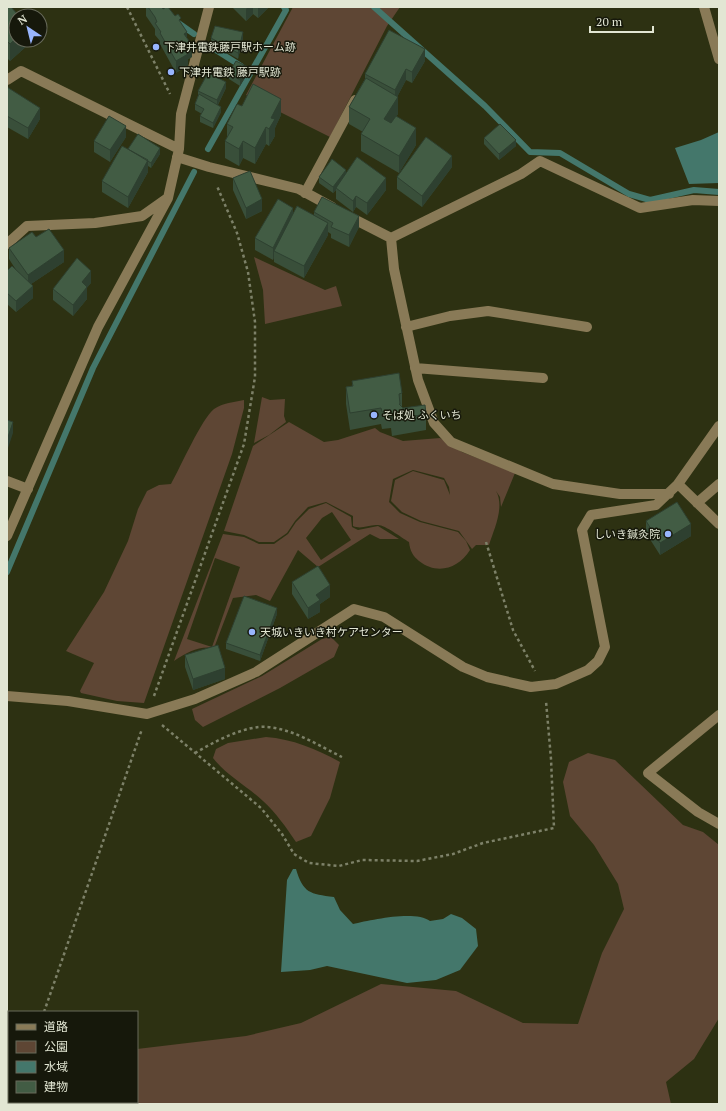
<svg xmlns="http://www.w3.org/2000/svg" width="726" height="1111" font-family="'PT Serif','Noto Sans JP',serif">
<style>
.green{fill:#5e4634;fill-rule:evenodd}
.water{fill:#44776b}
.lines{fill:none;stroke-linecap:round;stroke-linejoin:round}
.stream{stroke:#44776b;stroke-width:6}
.path{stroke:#7d8168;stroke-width:2.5;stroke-dasharray:3 3;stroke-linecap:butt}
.minor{stroke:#897a57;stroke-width:10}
.wall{fill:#394f3a}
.shaded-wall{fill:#2e4030}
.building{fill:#425c44;stroke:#2e4030}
.poi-dot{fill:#98b5fd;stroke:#16180b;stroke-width:1.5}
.labels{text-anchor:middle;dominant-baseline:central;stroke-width:3;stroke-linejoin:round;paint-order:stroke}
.poi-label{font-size:11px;fill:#e2e6d3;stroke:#16180b;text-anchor:start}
</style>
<rect width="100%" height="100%" fill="#2d3112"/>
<path class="green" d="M293,7H400L387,26L330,137L246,95Z
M254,257L325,290L336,286L342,306L265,324L263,290Z
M262,397L270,400L285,399L284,416L286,422L269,435L254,443Z
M244,400V408L232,454L144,703L117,701L81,693L80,691L94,663L66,651L104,592L128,541L138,509L147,491L159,485L171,484C180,468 202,418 214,409C223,403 234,402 244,400Z
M289,422L324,442L338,440L375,428L380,432L403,441L440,438L462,452L515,473L501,507L500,497L496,491C505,507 494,529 489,545H476L472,549L459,531L421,521L402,512L391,501L395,480L413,471L444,480L450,495L449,487L444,478L413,470L393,479L389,502L400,513L420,522L458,532L466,541L470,550C458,569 437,575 419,561C413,556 410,551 409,542C402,538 385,525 378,525C369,524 362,530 353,526V516L326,502L308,507L295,521L287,533L274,542H259L244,535L224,531L253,446Z
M326,503L351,517L352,527L358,530L378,526L399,539H380L370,534L318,567L298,550L270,601L256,595L233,598L214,648C198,646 188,652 174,661L223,534L244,537L259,544H274L288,534L296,522L309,509ZM332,512L351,540L321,560L306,538L322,518ZM215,558L240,567L212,647L187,639Z
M331,637L339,645L334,657L280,688L203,727L195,720L192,709L262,676L322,639Z
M266,737C292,739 317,749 340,762L330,798L311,836L296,842C286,827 276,813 263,801C247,786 226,775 213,758L216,749L228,743Z
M588,753L615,760L683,825L703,832L719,845V1018L694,1059L666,1082L671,1104H25L26,1102H137V1049L246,1036L301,1023L381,984L456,991L523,1023L578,1024L602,953L624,909L618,884L594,845L570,816L563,782L569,762Z"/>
<path class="water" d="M719,132V183L689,184L675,148L701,140Z
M293,869H296C303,893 310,894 334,897L340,910L353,924C371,920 415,910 430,921L443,919L451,914L462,918L476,929L478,946L460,970L436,980L407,983L327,966L310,970L281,972L287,880Z"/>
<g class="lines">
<path class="stream" d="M374,7L485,106L530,152L560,153L629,194L650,200L694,190L719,192
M177,22L194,34
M211,47L241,66
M208,149L286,10L284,7
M7,572L93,368L194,172"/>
<path class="path" d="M127,7L170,94
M486,542L513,630L535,671
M154,696L244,444L255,377V322L248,272L237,233L217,186
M162,725L261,808L282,834L294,854L309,863L339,866L362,860L417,861L453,854L483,843L554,828L551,759L546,701
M195,753C214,742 245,725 267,727C294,729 319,746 342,757
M44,1012L142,729
M12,1104L13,1102"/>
<path class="minor" d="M704,7L719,59
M7,80L21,71L179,149
M177,157L209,167L299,189L332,207
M305,193L355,100
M346,215L391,238
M391,238L394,269L418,380L434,423L451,442L553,484L620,494H669
M391,238L521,174L540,161L640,208L693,200L719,201
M7,244L27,226L95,223L142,216L166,199
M406,327L450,316L488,311L587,327
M415,368L543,378
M7,481L28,489
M678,484L719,524
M697,503L719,484
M7,536L98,327L168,198L179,149L181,114L209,7
M7,696L68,701L147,714L195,699L256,672L354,609L384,617L463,667L487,677L531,687L556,684L588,670L598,661L605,647L582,530L591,515L656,505L678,484L719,426
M719,715L648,773L698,812L719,824"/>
</g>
<path class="wall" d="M7,7L29,40V44L10,61L7,58Z
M146,7H162L163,9L181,23L187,39L192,57L188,59V65L176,73L160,44V41L155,35V29L146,16Z
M232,7H269L258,18L253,14L246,21Z
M211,38H243L238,59L211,43Z
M425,61L412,83L406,80L397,97L398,114L396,116L416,145L399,173L361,151V134L363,132L349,124V107L365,79V74Z
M229,73H248L240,86L229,79Z
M7,87L40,119L28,139L7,127Z
M226,88L218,105L221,112L213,128L200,122V116L202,114L195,110V104L198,96V91Z
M242,106L281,115L275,128V136L269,146L266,144L255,164L243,158L239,166L225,158V141L227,138V124Z
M126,137L110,162L94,152V141Z
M484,138L516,146L499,160L484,144Z
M128,149L160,154L151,168L148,166V172L128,208L102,192V181Z
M452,167L422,207L397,189V177Z
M346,173L386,190L367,215L356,207L353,212L336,199V190L333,193L319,183V177Z
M233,178L262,211L246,219L233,190Z
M314,212L359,227L349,247L331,238V234L328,232V235L304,278L274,262V257L273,260L255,250V238L293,214L314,215Z
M36,237L64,262L31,284L33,298L16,312L7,304V271L18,273L9,259V248Z
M91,283L87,287V299L73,316L53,300V289Z
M352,381L402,393V408L426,414V430L392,436L391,428L382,429L381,424L350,430L346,404V387L352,386Z
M646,521L691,536L660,555L646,533Z
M292,582L330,597L320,604V612L308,619L292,594Z
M277,614L260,661L226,649V643Z
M185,655L225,679L193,690L185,667Z"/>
<path class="shaded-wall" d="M248,7H253V14L246,21V9Z
M258,7H269L258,18Z
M187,32V44L184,34Z
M243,32V38L238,59V53Z
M16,38V40H29V44L10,61V44Z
M192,45V57L188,59V65L176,73V61L185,49Z
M425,49V61L412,83V72Z
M248,67V73L240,86V80Z
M406,69V80L395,101V90Z
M226,82V88L217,106V100Z
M398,97V114L384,136V119Z
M281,99V115L275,128V136L269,146V129L271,118Z
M221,107V112L213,128V123Z
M40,108V119L28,139V128Z
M126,126V137L110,162V150Z
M266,127V144L255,164V148Z
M416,128V145L399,173V156Z
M516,140V146L499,160V154Z
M243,141V158L239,166V149Z
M160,148V154L151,168V163Z
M452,156V167L422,207V196Z
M148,160V172L128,208V197Z
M346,170V176L336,188V190L333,193V187Z
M8,171V182L7,183V172Z
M386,178V190L367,215V203Z
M356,196V207L353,212V201Z
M262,199V211L246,219V208Z
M293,208V219L274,251V257L273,260V248Z
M359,216V227L349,247V235Z
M328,223V235L304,278V266Z
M64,250V262L28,286V275Z
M91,271V283L82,294V282Z
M33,286V298L16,312V301Z
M87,287V299L73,316V305Z
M13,422V433L7,451V440Z
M691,524V536L660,555V543Z
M330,585V597L320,604V612L308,619V608L316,595Z
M277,608V614L260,661V655Z
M225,668V679L193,690V679Z"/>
<path class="building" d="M7,7H11L19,16H16V38L10,44L7,41Z
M148,7H162L163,9L166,7H168L175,16L178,14L181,18L179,20L187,32L184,34L192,45L185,49L188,54L176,61L160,33L161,32L155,23L157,22L155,17Z
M215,26L243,32L238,53L211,38Z
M389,30L425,49L412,72L406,69L395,90L365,74Z
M236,61L248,67L240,80L229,73Z
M208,73L226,82L217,100L198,91Z
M366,78L398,97L384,119L391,123L396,116L416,128L399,156L361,134L370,119L349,107Z
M253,84L281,99L271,118L275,119L269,129L266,127L255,148L243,141L239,149L225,141L233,127L227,124L237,104L242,106Z
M7,87L40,108L28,128L7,116Z
M199,94L221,107L213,123L200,116L204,109L195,104Z
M109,116L126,126L110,150L94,141Z
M500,124L516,140L499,154L484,138Z
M138,134L160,148L151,163L128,149Z
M426,137L452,156L422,196L397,177Z
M122,146L148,160L128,197L102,181Z
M357,157L386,178L367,203L356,196L353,201L336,188Z
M332,159L346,170L333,187L319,177Z
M250,171L262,199L246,208L233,178Z
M322,197L359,216L349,235L331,227L333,223L314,212Z
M278,199L293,208L273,248L255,238Z
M297,206L328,223L304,266L274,251Z
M49,229L64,250L28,275L9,248L32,232L36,237Z
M77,258L91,271L82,282L87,287L73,305L53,289Z
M12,266L33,286L16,301L7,293V271Z
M399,373L402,393L399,394L400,404H399L403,408L425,405L426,414L392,420L391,411L382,412L381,408L350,413L346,387L353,386L352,381Z
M7,420L13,422L7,440Z
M677,502L691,524L660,543L646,521Z
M318,566L330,585L316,595L320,600L308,608L292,582Z
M244,596L277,608L260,655L226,643Z
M218,645L225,668L193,679L185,655Z"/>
<g class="poi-dot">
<circle cx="156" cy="47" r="4"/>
<circle cx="171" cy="72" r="4"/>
<circle cx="374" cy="415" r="4"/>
<circle cx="668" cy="534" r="4"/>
<circle cx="252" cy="632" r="4"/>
</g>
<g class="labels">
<g class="poi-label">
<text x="164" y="47">下津井電鉄藤戸駅ホーム跡</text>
<text x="179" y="72">下津井電鉄 藤戸駅跡</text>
<text x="382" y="415">そば処 ふくいち</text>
<text x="660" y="534" text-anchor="end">しいき鍼灸院</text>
<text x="260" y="632">天城いきいき村ケアセンター</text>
</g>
</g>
<rect width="726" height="1111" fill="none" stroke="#e2e6d3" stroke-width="16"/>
<rect x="8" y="1011" width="130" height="92" fill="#16180b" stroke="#686a5b"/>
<rect x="16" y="1024" width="20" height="6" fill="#897a57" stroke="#686a5b"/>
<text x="44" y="1031" font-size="12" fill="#e2e6d3">道路</text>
<rect x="16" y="1041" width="20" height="12" fill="#5e4634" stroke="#686a5b"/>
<text x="44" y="1051" font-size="12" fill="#e2e6d3">公園</text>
<rect x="16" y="1061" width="20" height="12" fill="#44776b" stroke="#686a5b"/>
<text x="44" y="1071" font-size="12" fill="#e2e6d3">水域</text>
<rect x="16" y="1081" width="20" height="12" fill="#425c44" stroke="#686a5b"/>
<text x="44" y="1091" font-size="12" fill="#e2e6d3">建物</text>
<g transform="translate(28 28) rotate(325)"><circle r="19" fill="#16180b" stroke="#686a5b"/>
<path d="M0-3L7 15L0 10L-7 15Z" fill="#98b5fd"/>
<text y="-6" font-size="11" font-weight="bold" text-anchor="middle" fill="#e2e6d3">N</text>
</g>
<path d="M590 26v6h63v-6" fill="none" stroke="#e2e6d3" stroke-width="2"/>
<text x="596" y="26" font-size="12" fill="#e2e6d3" stroke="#16180b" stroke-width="3" paint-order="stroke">20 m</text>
</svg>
